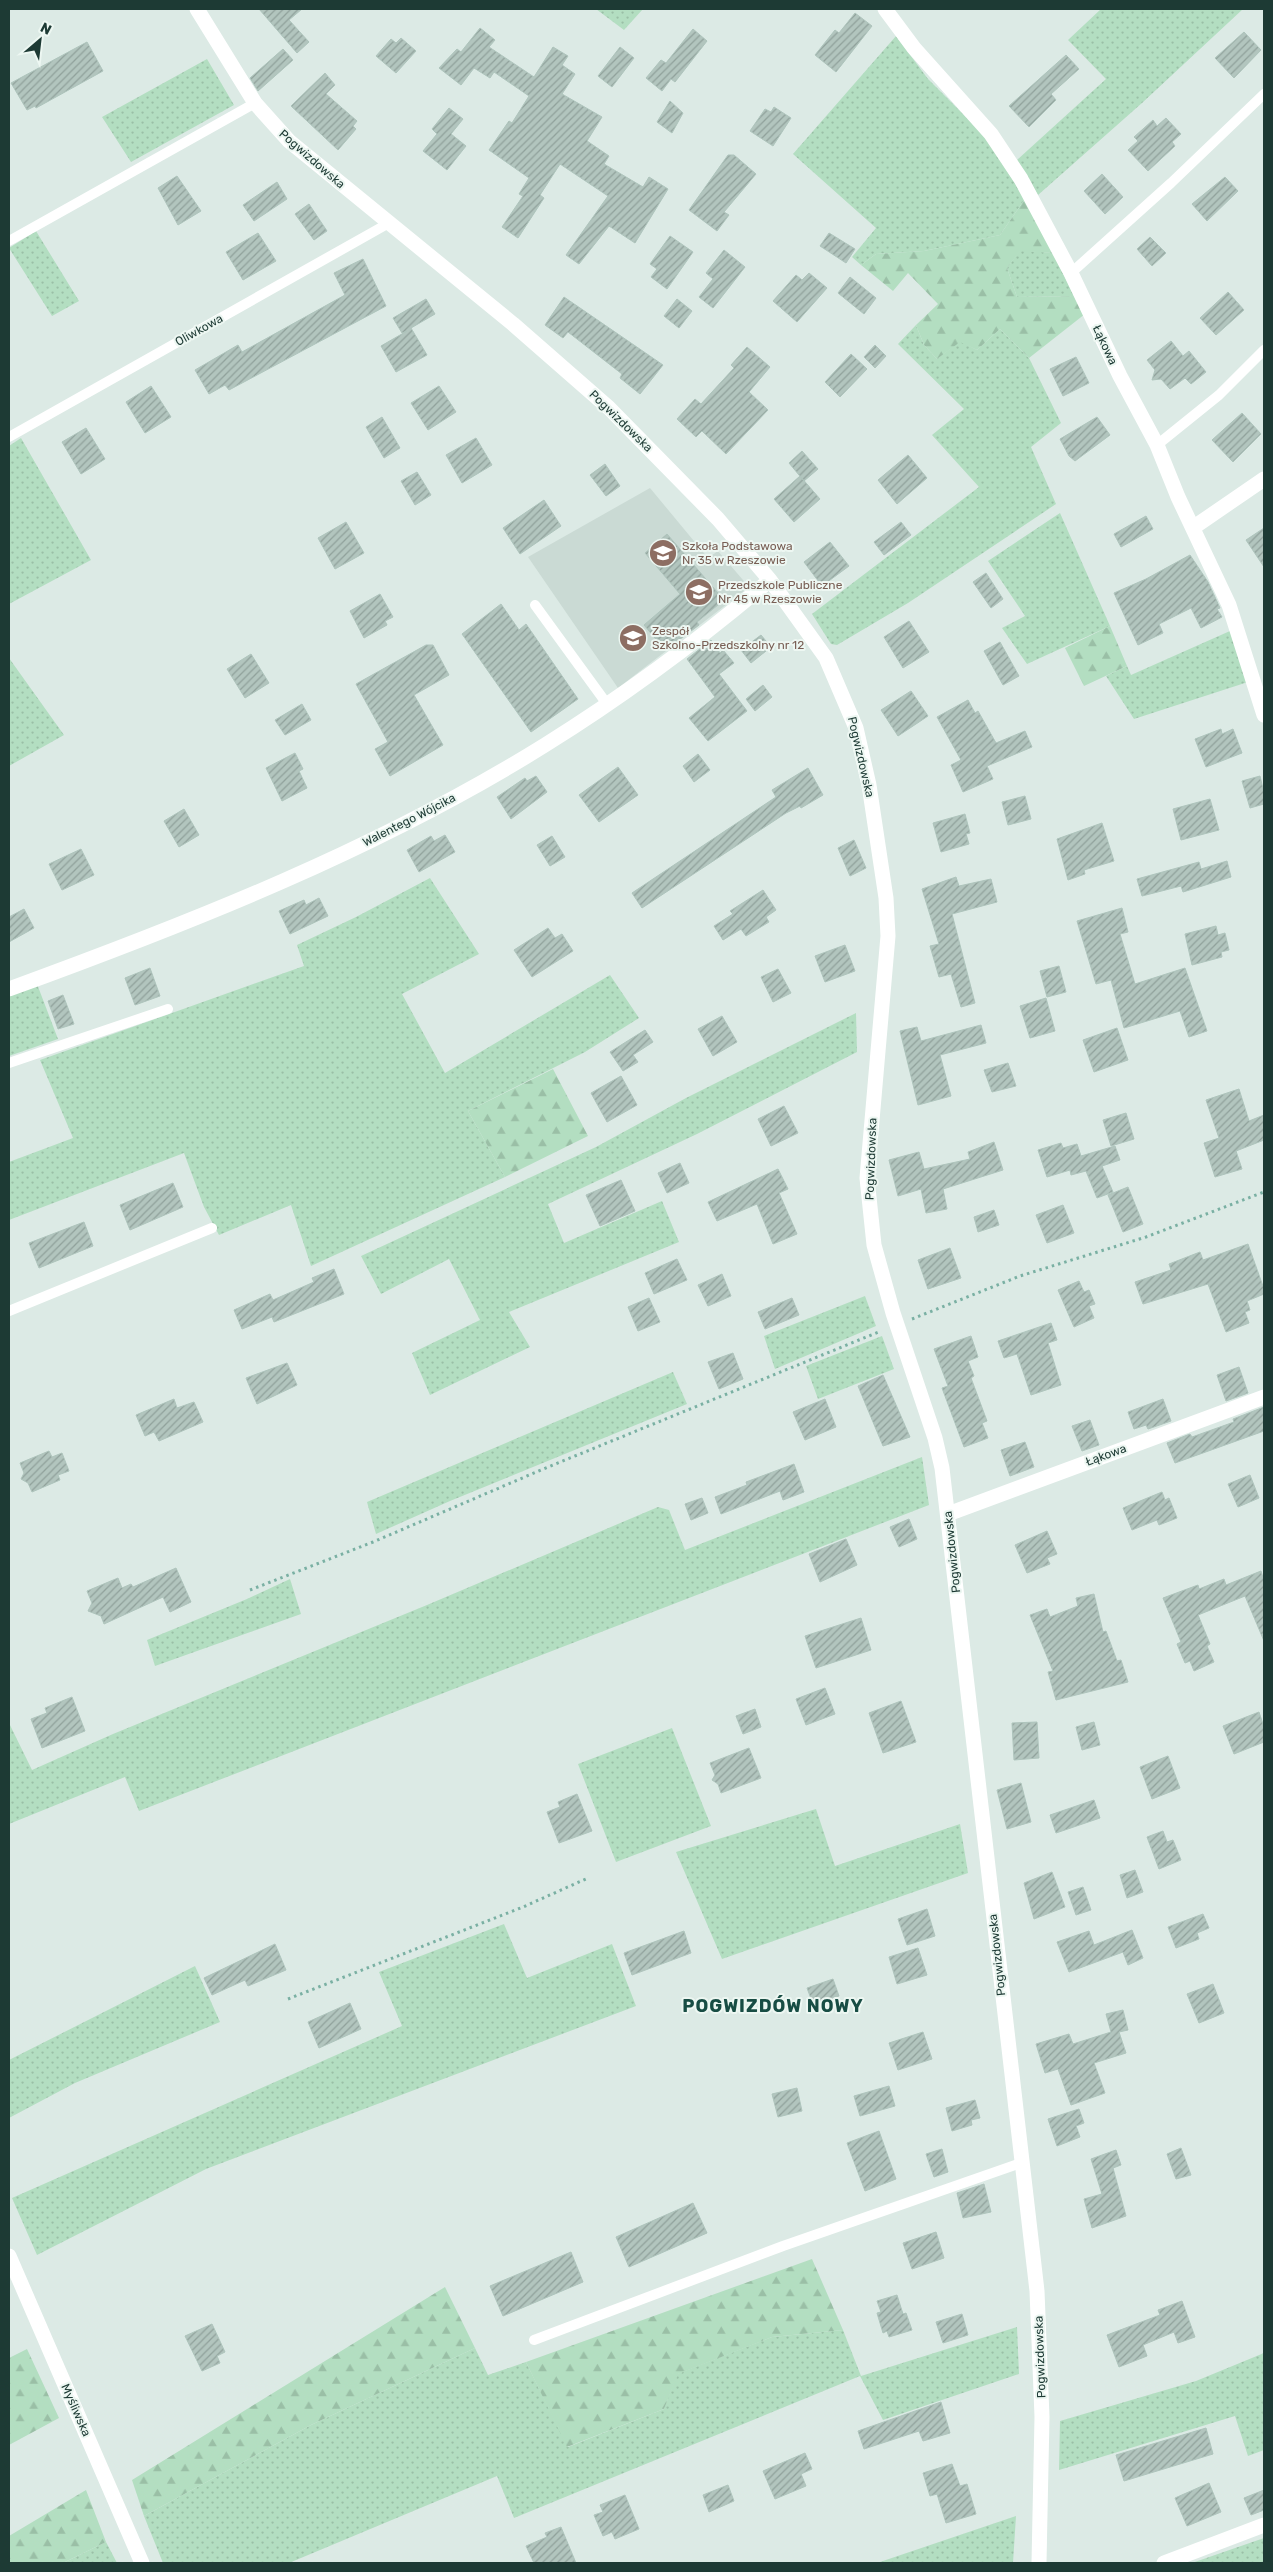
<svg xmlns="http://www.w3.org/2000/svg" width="1273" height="2572" font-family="Rubik,sans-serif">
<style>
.built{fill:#cadad4}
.grass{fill:url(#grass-dots)}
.forest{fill:url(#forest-firs)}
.building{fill:url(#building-hatch);stroke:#aec4bc}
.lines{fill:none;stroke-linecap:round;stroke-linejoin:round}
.path{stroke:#7ab0a3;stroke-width:3;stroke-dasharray:2.5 4;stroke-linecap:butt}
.service{stroke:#fff;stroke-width:10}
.minor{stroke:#fff;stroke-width:15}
.tertiary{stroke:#fff;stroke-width:15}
.labels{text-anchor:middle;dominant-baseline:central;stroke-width:4;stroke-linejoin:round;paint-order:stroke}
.street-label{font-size:12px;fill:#1d3a34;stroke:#edf7f2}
.education-label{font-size:12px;fill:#785e54;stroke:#edf7f2;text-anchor:start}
.district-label{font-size:18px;font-weight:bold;letter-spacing:1px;fill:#184d44;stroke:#edf7f2}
</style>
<defs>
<pattern id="grass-dots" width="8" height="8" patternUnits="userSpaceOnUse" patternTransform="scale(1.25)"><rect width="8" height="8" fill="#b3dec1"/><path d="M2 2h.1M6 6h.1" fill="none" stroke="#9abfa6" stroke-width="1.8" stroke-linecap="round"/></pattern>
<pattern id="forest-firs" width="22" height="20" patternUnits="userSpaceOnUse" patternTransform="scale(1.25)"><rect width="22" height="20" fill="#b3dec1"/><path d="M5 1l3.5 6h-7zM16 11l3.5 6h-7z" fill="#9abfa6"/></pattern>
<pattern id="building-hatch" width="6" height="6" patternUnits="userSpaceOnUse" patternTransform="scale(1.25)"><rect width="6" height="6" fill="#b2c5be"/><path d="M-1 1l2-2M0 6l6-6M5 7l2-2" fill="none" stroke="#90a19b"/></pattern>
</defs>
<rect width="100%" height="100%" fill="#dceae5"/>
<path class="built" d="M650,488L708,558L718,551L749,587L618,688L528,557Z"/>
<path class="grass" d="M596,9H643L624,30Z
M1101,9H1243L1142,103L1038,195L1017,160L1106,79L1068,40Z
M896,36L928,79L985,136L1025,199L1000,235L924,251L876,254L861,265L852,257L876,228L793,154Z
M207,59L234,105L131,162L102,117Z
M36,231L79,301L52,316L9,248Z
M1020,250L1053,253L1074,296L1017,297L1007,268Z
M916,325L924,345L937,359L960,341L977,350L1000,329L1029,358L1061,423L1031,447L1056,504L908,603L837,645L831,644L812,614L979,487L932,435L964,409L898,344Z
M21,438L91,560L9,604V446Z
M1060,513L1110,626L1027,664L1002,628L1025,616L988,561Z
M1230,631L1248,682L1134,719L1106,676L1127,666L1131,675Z
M9,658L64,735L9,766Z
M430,878L479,954L402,994L445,1073L610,975L639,1018L585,1052L468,1111L505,1177L311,1266L291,1205L219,1235L204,1207L184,1153L9,1220V1162L73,1138L40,1060L304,966L297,945L356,917Z
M37,984L58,1039L9,1056V995Z
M856,1013L857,1052L697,1134L548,1204L564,1243L662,1201L679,1242L509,1312L530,1347L430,1395L412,1353L480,1320L449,1259L381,1294L361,1256L596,1147L686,1098Z
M865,1296L876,1326L775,1369L764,1336Z
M882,1336L894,1369L818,1399L806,1366Z
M673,1372L687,1404L450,1501L376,1534L367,1502Z
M922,1457L929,1505L139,1811L125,1777L9,1824V1723L32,1770L113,1734L427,1605L658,1507L669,1510L685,1550Z
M290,1579L301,1614L155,1666L147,1640L247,1599Z
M672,1728L711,1826L616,1862L578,1764Z
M816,1809L835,1866L960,1824L968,1873L722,1959L676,1852Z
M504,1924L527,1978L612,1944L636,2006L206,2169L37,2255L12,2198L402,2026L379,1972Z
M195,1966L220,2022L75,2083L9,2118V2060Z
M1017,2327L1019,2374L883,2420L860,2376L514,2518L497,2476L289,2563H163L144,2516L311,2425L475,2348L488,2375L526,2362L568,2447L664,2409L677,2374L772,2337L843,2330L861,2376Z
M1264,2353V2450L1248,2456L1235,2416L1059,2470L1060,2421L1196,2381Z
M1016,2516L1013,2563H877Z
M1264,2538V2563H1192Z
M106,2542L117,2563H63Z"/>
<path class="forest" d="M1025,199L1053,253L1020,251L1007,268L1017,297L1074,296L1085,314L1029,358L1000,329L977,350L960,342L937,359L924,345L916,325L938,304L908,273L893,291L861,265L876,254L924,251L1000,235Z
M1110,626L1127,666L1084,686L1065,648Z
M553,1069L588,1136L505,1177L468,1111Z
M812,2259L843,2330L772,2337L678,2374L664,2409L567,2447L526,2362Z
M445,2287L475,2348L311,2425L144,2516L132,2480Z
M27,2349L59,2418L9,2445V2358Z
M86,2490L106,2542L63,2563H9V2536Z"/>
<path class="building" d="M259,9H302L289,20L309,42L297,53Z
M855,13L872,26L836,72L815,55L835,30L839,33Z
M480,28L495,40L489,47L534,77L553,47L568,56L562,65L575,74L562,94L602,117L587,141L609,156L604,164L643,187L649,177L668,189L635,243L609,226L579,264L566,255L608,196L560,164L540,195L544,198L518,238L502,227L523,196L519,194L529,178L489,150L509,121L512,123L529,96L494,72L490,78L474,68L461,85L439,68L457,49L461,52Z
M693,29L707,41L675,82L671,79L662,91L646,78L661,60L666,63Z
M1244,32L1261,50L1234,78L1215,58Z
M401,38L416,51L396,73L376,56L391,39L396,43Z
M87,42L103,71L36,108L35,106L27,110L11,83Z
M620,47L634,58L612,87L598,76Z
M283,49L293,60L258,91L250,78Z
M1066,55L1079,69L1051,94L1056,100L1029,127L1009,106Z
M325,73L335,85L326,94L357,121L353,126L356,129L338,150L291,106Z
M670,101L683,113L672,133L657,122Z
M774,107L791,118L773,146L750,131L765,109L771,112Z
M449,108L463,119L451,134L466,146L447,170L423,151L437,134L432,129Z
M1166,118L1181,134L1172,142L1175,146L1148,171L1128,150L1138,141L1134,137L1153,120L1157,126Z
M728,155H734L756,174L724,212L729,215L717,231L689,210Z
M1102,174L1123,197L1105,214L1084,191Z
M177,176L201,211L178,225L158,188Z
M1225,177L1238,191L1207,221L1192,204Z
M277,182L287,199L254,221L243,205Z
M309,204L327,231L314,240L295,214Z
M258,233L276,261L243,280L226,252Z
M829,233L855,249L846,263L820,246Z
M670,236L693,252L667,289L651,277L657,269L650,264Z
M1150,237L1166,253L1152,266L1137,249Z
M724,250L745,267L713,308L699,297L713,279L706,273Z
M363,259L386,306L229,390L225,385L209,394L195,370L238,345L242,352L345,295L334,273Z
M809,273L827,288L797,322L773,301L796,275L802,280Z
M850,277L876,298L864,314L838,293Z
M1228,292L1244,310L1216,335L1200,318Z
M564,297L663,365L640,394L620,378L622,374L568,332L563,338L545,325Z
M426,299L435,314L411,328L427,355L396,372L381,346L407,331L402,333L393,318Z
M677,299L692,311L679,328L664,316Z
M1171,341L1183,356L1189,351L1206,372L1191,384L1185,378L1170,389L1161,379L1152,380L1155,370L1147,360Z
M875,345L886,356L875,368L864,357Z
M747,347L770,367L749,392L768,410L726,454L702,431L696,437L677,419L695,399L701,404L734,368L731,365Z
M851,354L867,369L840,397L825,382Z
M1076,357L1089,383L1063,396L1050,369Z
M151,386L171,417L145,433L126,402Z
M439,386L456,412L428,430L411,403Z
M1242,413L1261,434L1233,462L1212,440Z
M382,417L400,448L384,458L366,427Z
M1097,417L1110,435L1075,461L1069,456L1060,439Z
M86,428L105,459L81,474L62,442Z
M476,438L492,465L462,483L446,455Z
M802,451L818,469L804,481L789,463Z
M908,455L927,478L897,504L878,480Z
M605,464L620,486L606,496L590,475Z
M417,472L431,495L415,505L401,481Z
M800,476L820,499L794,522L774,499Z
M544,500L561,526L520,554L503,528Z
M1146,516L1153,529L1121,547L1114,534Z
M346,522L364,553L335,569L318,538Z
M901,522L911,535L884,555L874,542Z
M1264,528V567L1246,540Z
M667,534L724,600L697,622L699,625L665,650L644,625L680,594L645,553Z
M830,542L849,566L822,586L804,562Z
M1190,555L1208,582L1220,608L1217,609L1222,617L1201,628L1191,608L1159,624L1163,633L1138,645L1114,593L1146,579Z
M986,573L1003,599L991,608L973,582Z
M380,594L393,617L385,621L387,625L364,638L350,611Z
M501,604L519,630L526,624L578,699L531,732L462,634Z
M909,621L929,652L903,668L884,637Z
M761,635L771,647L751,663L741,650Z
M711,640L720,653L723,650L734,663L719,674L747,711L708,741L689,718L715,697L687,659Z
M1000,642L1019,676L1003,685L984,651Z
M426,645H433L449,675L414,695L443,745L390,776L375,749L388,742L356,684Z
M251,654L269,683L245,698L227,669Z
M763,685L772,697L755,711L746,699Z
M911,691L928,716L898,736L881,710Z
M968,700L975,713L978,711L996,743L1025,731L1032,747L987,766L993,779L963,792L951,765L961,760L937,717Z
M302,704L311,720L285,735L275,720Z
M1221,729L1222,734L1233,729L1242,753L1206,767L1195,739Z
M295,753L303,769L299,771L307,788L282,801L266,768Z
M698,754L710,770L694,782L683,766Z
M618,767L638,795L599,822L579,795Z
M808,768L823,795L801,808L800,806L786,813L642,908L632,893L776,797L772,790Z
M536,776L547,792L511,819L497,797L525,778L527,781Z
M1260,776L1264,793V804L1250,808L1242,781Z
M1025,796L1031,819L1008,825L1002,802Z
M1210,799L1219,830L1181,840L1173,809Z
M184,809L199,835L179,847L164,821Z
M965,814L970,833L966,834L969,844L941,852L933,823Z
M1102,823L1114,861L1084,870L1085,874L1068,880L1057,839Z
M445,835L455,852L419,872L407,850L431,836L434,841Z
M552,836L565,857L550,866L537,845Z
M854,840L866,868L850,876L838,848Z
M81,849L94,875L62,890L49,864Z
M1227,861L1231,877L1183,892L1181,886L1142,896L1137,879L1199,862L1201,869Z
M956,877L959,886L991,879L997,902L952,914L975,1003L961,1007L951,974L939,977L930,946L939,944L922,889Z
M763,890L776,910L766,917L769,922L746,936L741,929L723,940L714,926L733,914L730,911Z
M319,898L328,916L290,934L279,911L304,900L306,905Z
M1122,908L1128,932L1120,934L1135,984L1185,968L1207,1031L1189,1037L1180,1011L1124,1028L1111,980L1096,984L1077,921Z
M24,909L34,928L9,942V917Z
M1216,926L1218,935L1225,933L1229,950L1221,952L1222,957L1192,965L1185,934Z
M548,928L555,938L562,934L573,951L532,977L514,950Z
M845,945L855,971L825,982L815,956Z
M1059,966L1066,992L1047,997L1040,971Z
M150,968L160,996L135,1005L125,978Z
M778,969L791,993L773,1002L761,977Z
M63,995L74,1024L58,1029L48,1001Z
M1046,998L1055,1031L1030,1038L1020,1006Z
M722,1016L737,1042L713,1056L698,1029Z
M981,1025L986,1043L940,1055L951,1096L918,1105L900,1031L917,1027L921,1041Z
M1117,1028L1128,1060L1094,1072L1083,1040Z
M645,1030L653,1042L633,1055L638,1062L623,1071L610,1052Z
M1008,1063L1016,1086L992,1092L984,1070Z
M621,1076L637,1105L607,1122L591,1093Z
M1239,1089L1249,1121L1264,1115V1140L1236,1151L1242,1169L1215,1177L1204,1143L1219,1138L1206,1100Z
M784,1106L798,1133L771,1146L758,1119Z
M1126,1113L1134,1139L1111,1146L1103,1120Z
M994,1142L1003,1170L943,1189L947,1209L926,1213L921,1189L898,1196L889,1160L919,1152L924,1169L970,1159L968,1152Z
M1061,1143L1063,1148L1077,1144L1081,1156L1115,1146L1120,1160L1102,1166L1113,1192L1097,1198L1086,1171L1071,1175L1070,1170L1047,1177L1038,1150Z
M680,1163L689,1183L667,1193L658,1173Z
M778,1169L788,1189L779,1193L797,1234L773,1244L757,1204L717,1221L708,1202Z
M621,1180L635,1211L600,1226L586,1195Z
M173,1183L183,1207L130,1230L120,1205Z
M1128,1187L1143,1224L1123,1232L1108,1195Z
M1063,1205L1074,1233L1047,1243L1036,1215Z
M994,1210L999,1225L978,1232L974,1217Z
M84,1222L93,1246L39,1268L29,1243Z
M1248,1244L1264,1289V1294L1247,1301L1250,1310L1245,1312L1249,1323L1226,1332L1208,1284L1143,1304L1135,1282L1171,1270L1169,1264L1200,1252L1203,1260Z
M950,1248L961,1278L928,1289L918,1260Z
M677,1259L687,1280L654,1294L645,1273Z
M334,1269L344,1294L274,1322L272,1317L242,1329L234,1310L270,1294L273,1300L314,1282L312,1278Z
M722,1274L731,1296L708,1306L698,1285Z
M1079,1281L1084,1292L1089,1290L1095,1304L1089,1306L1094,1318L1074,1327L1058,1290Z
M649,1298L660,1322L638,1331L628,1307Z
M792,1298L799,1315L765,1329L758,1312Z
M1051,1323L1057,1340L1048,1343L1061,1385L1031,1395L1017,1354L1004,1358L998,1341Z
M971,1336L978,1357L968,1361L974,1376L971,1378L987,1421L982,1423L988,1438L964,1447L942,1388L948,1386L934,1349Z
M733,1353L743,1379L719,1389L708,1362Z
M287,1363L297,1385L257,1404L246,1378Z
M1239,1367L1248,1393L1226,1401L1217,1375Z
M883,1375L910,1437L883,1446L858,1386Z
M174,1399L177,1408L194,1402L203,1422L159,1441L154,1432L145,1436L136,1415Z
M825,1399L836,1427L805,1440L793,1412Z
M1163,1399L1171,1421L1148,1429L1146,1425L1134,1429L1128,1412Z
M1264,1407V1431L1175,1463L1167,1443L1190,1434L1192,1437L1234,1422L1233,1419Z
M1090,1420L1099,1445L1082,1451L1072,1426Z
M1025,1442L1034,1467L1010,1476L1001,1450Z
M49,1451L52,1457L62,1453L69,1471L58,1475L60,1480L32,1492L28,1483L21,1479L24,1473L20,1463Z
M794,1464L804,1492L783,1500L780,1491L721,1514L715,1497L747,1485L746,1482Z
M1250,1475L1259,1498L1238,1507L1228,1484Z
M1162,1492L1165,1500L1169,1498L1177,1518L1159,1525L1157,1520L1132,1530L1123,1508Z
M702,1498L708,1513L691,1520L685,1504Z
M909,1519L917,1539L899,1547L890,1527Z
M1047,1531L1057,1554L1047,1558L1050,1564L1027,1573L1015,1545Z
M846,1539L857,1565L820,1582L809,1554Z
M176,1568L191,1602L170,1612L163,1597L104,1624L101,1616L88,1611L92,1603L87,1591L118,1578L122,1588L131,1584L133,1587Z
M1261,1571L1264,1581V1641L1245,1596L1198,1615L1210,1644L1207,1646L1214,1662L1194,1671L1190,1661L1185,1663L1177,1644L1181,1642L1163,1598L1198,1585L1199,1589L1224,1579L1226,1585Z
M1094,1594L1103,1632L1106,1631L1117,1661L1121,1660L1128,1682L1056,1700L1048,1672L1053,1671L1030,1615L1047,1609L1050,1617L1078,1606L1076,1598Z
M861,1618L871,1650L816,1668L805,1636Z
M825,1688L835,1714L806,1725L796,1699Z
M72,1697L85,1731L42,1748L31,1719L47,1713L45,1708Z
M901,1701L916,1742L883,1753L869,1713Z
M755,1709L761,1727L743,1734L736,1716Z
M1259,1712L1264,1727V1742L1234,1754L1223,1726Z
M1037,1722L1039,1758L1014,1760L1012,1723Z
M1094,1722L1100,1745L1082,1750L1076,1727Z
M749,1748L761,1778L721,1793L718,1784L712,1780L715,1775L710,1763Z
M1168,1756L1180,1788L1152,1799L1140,1767Z
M1021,1783L1031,1822L1007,1829L997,1790Z
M577,1794L592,1831L559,1843L547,1812L560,1807L558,1802Z
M1094,1800L1100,1818L1056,1833L1050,1815Z
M1163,1831L1167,1842L1173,1840L1181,1860L1159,1869L1147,1837Z
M1135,1870L1143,1892L1127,1898L1120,1875Z
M1052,1872L1065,1907L1034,1919L1024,1883Z
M1083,1887L1091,1910L1076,1915L1068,1892Z
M927,1909L935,1936L907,1945L898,1919Z
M1203,1914L1209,1928L1197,1933L1199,1939L1176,1948L1168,1927Z
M1132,1930L1143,1958L1128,1965L1123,1952L1069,1972L1057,1942L1089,1931L1094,1945Z
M684,1931L691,1953L632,1975L624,1953Z
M275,1944L286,1970L248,1986L245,1980L212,1995L204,1978Z
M918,1948L927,1975L897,1984L889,1957Z
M833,1979L839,1996L813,2004L807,1988Z
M1213,1984L1224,2013L1199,2023L1187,1994Z
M350,2003L361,2029L319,2048L308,2022Z
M1123,2010L1128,2030L1119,2032L1126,2053L1094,2063L1105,2093L1071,2105L1058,2069L1045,2073L1036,2044L1069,2034L1073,2044L1111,2032L1106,2014Z
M923,2032L932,2059L898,2070L889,2043Z
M889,2086L895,2106L860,2116L854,2096Z
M797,2088L802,2111L778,2117L772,2094Z
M975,2100L980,2118L971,2120L972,2125L952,2131L946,2108Z
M1079,2109L1084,2123L1076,2126L1080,2137L1057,2146L1048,2119Z
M879,2131L896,2179L865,2191L847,2143Z
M1181,2148L1191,2175L1176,2179L1167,2154Z
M942,2149L948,2172L934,2177L926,2154Z
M1116,2150L1121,2165L1113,2168L1126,2216L1092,2228L1084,2199L1102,2194L1091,2159Z
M984,2184L991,2212L963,2218L957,2193Z
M693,2203L707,2233L629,2267L616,2237Z
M936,2232L944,2258L912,2269L903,2243Z
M571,2252L583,2282L503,2316L490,2286Z
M897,2295L903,2314L906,2313L912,2330L889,2337L887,2331L883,2333L877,2313L881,2312L877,2301Z
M1182,2301L1195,2337L1178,2343L1174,2332L1143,2345L1147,2356L1119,2367L1107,2335L1160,2315L1158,2310Z
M962,2314L968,2335L943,2343L936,2322Z
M212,2324L225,2352L217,2356L220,2363L202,2371L185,2336Z
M941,2402L950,2433L923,2441L919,2431L864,2449L858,2431Z
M1206,2428L1213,2454L1124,2481L1116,2455Z
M805,2453L812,2469L801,2474L806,2486L775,2499L763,2471Z
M952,2464L960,2486L967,2484L976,2514L946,2523L937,2494L930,2496L923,2473Z
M1209,2483L1221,2512L1187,2526L1175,2498Z
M728,2485L734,2501L709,2512L703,2495Z
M1264,2490V2510L1251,2515L1244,2498Z
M625,2495L639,2529L615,2539L612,2532L603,2536L594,2515L603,2512L600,2505Z
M561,2527L576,2563H534L526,2546L547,2537L545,2533Z"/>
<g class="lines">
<path class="path" d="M912,1319L1020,1276L1146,1237L1264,1192
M250,1590L373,1542L548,1467L881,1331
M288,1999L523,1907L588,1878"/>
<path class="service" d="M9,241L255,103
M1071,273L1171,183L1264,94
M9,437L389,223
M1157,445L1219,395L1264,350
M535,605L607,704
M9,1063L168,1009
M9,1311L212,1228
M534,2340L783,2246L1021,2163"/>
<path class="minor" d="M197,9L255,103L289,141L513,324L609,408L718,519L770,580L826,658L856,728L869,785L886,898L888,936L867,1178L874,1245L893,1313L935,1438L942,1468L1037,2291L1042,2417L1039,2563
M885,9L914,48L991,134L1021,179L1071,273L1120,376L1157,445L1178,497L1229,605L1264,715
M1194,527L1264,479
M9,989C193,922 378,849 545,745C624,696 699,640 770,580
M948,1514L1264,1397
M1164,2563L1264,2525"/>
<path class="tertiary" d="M9,2256L142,2563"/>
</g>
<defs>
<symbol id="school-disc" viewBox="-11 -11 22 22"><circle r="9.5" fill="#8d6e63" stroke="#edf7f2"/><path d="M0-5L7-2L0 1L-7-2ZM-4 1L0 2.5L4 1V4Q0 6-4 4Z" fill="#fff"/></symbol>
</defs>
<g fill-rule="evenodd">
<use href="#school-disc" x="647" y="537" width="32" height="32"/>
<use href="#school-disc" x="683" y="576" width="32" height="32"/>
<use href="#school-disc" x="617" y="622" width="32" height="32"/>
</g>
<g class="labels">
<g class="street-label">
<text transform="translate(312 159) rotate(41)">Pogwizdowska</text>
<text transform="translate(199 330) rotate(-29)">Oliwkowa</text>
<text transform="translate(1105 345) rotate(65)">Łąkowa</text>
<text transform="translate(621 421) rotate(44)">Pogwizdowska</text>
<text transform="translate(861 757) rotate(77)">Pogwizdowska</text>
<text transform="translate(409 820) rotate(-27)">Walentego Wójcika</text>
<text transform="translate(871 1159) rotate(-88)">Pogwizdowska</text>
<text transform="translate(1106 1455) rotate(-20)">Łąkowa</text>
<text transform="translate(952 1552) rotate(-96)">Pogwizdowska</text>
<text transform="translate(997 1955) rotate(-96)">Pogwizdowska</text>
<text transform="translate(1040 2357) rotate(-92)">Pogwizdowska</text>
<text transform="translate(76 2410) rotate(66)">Myśliwska</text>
</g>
<g class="education-label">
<text x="682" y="546">Szkoła Podstawowa<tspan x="682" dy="14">Nr 35 w Rzeszowie</tspan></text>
<text x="718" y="585">Przedszkole Publiczne<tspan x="718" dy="14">Nr 45 w Rzeszowie</tspan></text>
<text x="652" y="631">Zespół<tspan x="652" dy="14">Szkolno-Przedszkolny nr 12</tspan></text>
</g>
<g class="district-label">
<text x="773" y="2006">POGWIZDÓW NOWY</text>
</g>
</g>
<rect width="1273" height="2572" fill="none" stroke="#1d3a34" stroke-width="20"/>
<g transform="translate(40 40) rotate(28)" stroke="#edf7f2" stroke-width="4" paint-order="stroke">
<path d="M0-4L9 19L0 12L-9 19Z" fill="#1d3a34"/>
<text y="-8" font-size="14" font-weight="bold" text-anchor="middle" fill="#1d3a34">N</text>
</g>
</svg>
